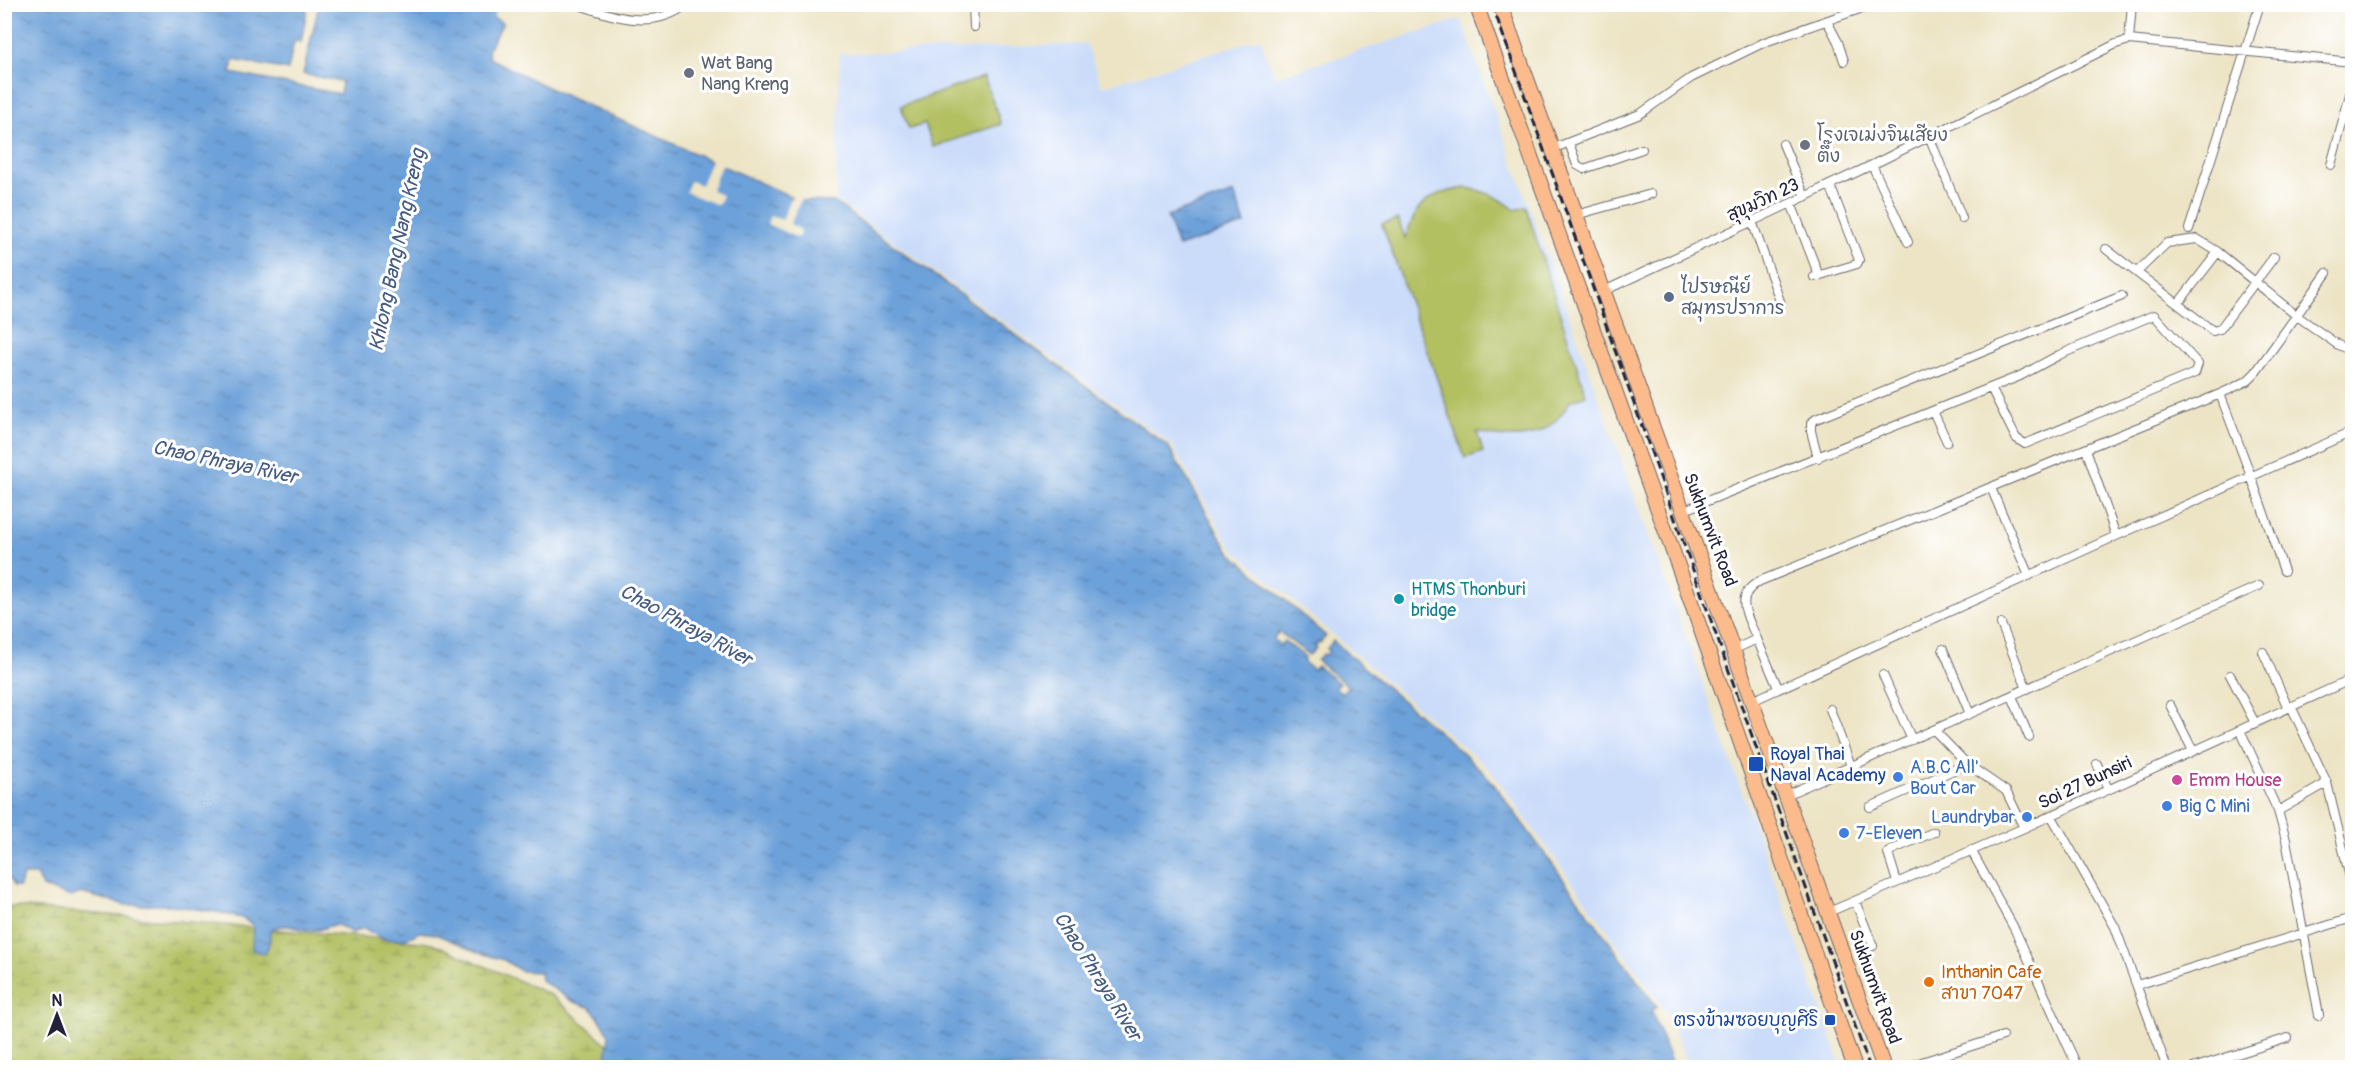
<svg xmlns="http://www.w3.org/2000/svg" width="2357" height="1072" font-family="Pangolin,'Playpen Sans Thai',sans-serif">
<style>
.built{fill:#cadcf9}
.grass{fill:#b2c062;stroke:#6a714e;stroke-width:1.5}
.wetland{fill:url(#wetland-marsh);stroke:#6a714e;stroke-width:1.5}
.water{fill:url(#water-ripples);stroke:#48628a;stroke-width:1.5}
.pier{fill:#ede4c5}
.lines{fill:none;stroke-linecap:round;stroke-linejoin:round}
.canal{stroke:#6da1d9;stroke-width:10}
.street-casing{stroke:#69666b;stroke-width:10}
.highway-casing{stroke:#69666b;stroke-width:16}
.street{stroke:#fff;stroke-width:8}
.highway{stroke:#fbbb8d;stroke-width:14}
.rail{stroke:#22223b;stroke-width:3;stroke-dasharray:9 4.5;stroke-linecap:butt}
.worship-dot{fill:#6b7280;stroke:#fff;stroke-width:2}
.service-dot{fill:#5c6f8a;stroke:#fff;stroke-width:2}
.culture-dot{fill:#0f9aa8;stroke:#fff;stroke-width:2}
.transit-dot{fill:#1a4fb4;stroke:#fff;stroke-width:2}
.shop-dot{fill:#3f7fe0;stroke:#fff;stroke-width:2}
.hotel-dot{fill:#d1479c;stroke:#fff;stroke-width:2}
.food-dot{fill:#e8710a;stroke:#fff;stroke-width:2}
.labels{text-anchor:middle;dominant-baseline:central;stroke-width:6;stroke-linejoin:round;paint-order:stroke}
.worship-label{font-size:18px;fill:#5b616d;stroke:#fff;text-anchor:start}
.street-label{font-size:18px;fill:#22223b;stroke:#fff}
.service-label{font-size:18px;fill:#4e5e75;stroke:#fff;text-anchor:start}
.culture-label{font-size:18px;fill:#0d838f;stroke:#fff;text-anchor:start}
.transit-label{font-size:18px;fill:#164399;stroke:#fff;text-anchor:start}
.shop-label{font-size:18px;fill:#366cbe;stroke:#fff;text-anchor:start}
.hotel-label{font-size:18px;fill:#b23c85;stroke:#fff;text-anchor:start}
.food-label{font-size:18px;fill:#c56008;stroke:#fff;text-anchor:start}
.water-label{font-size:20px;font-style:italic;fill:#445b82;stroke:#fff}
</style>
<defs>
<pattern id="wetland-marsh" width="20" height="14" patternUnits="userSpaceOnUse" patternTransform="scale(1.5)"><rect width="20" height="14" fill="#b2c062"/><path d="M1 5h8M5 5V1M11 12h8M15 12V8" fill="none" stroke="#909c52"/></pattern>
<pattern id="water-ripples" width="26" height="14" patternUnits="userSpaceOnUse" patternTransform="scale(1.5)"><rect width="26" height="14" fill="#6da1d9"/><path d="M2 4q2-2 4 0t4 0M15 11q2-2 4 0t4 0" fill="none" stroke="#5983b1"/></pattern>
</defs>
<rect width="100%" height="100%" fill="#fff"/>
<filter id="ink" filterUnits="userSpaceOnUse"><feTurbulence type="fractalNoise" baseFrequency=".0167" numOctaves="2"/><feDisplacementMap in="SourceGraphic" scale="12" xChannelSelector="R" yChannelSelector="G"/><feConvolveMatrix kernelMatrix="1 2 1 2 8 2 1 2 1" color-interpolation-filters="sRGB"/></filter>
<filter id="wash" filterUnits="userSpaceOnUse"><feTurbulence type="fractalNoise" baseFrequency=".008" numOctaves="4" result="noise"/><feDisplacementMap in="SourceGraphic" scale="24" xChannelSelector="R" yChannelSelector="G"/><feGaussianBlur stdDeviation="1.35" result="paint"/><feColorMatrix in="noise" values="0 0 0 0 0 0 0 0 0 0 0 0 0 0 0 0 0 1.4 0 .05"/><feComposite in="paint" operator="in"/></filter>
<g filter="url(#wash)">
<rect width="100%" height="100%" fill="#ede4c5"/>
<path class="built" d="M1461,19L1842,1067H1689L1666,1011L1490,770L1231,547L1171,444L836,200L840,54L1084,44L1085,40L1102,87L1260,38L1275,77Z"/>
<path class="grass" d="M984,77L1001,124L933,147L925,124L909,129L901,106Z
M1466,188C1486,191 1499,197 1515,210L1526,207L1586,395L1570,401C1548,441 1517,442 1477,432L1483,452L1465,458L1382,224L1398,219L1405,238C1419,201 1427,194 1466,188Z"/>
<path class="wetland" d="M4,906L432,943L551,995L633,1067H5Z"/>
<path class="water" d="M246,4L308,5L301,42L294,41L288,70L234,60L231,73L340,94L342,82L303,74L319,5H387L420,12L428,5H472L503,23L488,49L489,58L553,90L792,197L803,201L834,202L1168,446L1228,550L1326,636L1320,643L1318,642L1315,646L1316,648L1309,655L1279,632L1273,639L1280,645L1284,641L1305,657L1303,661L1313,670L1317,666L1339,683L1335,687L1342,693L1348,686L1317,661L1323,654L1326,655L1329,651L1327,649L1333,641L1452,743L1490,779L1657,1007L1651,1010L1673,1067L642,1068L633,1063L619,1067H605L609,1036L604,1025L591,1008L572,1001L541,980L540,972L521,971L504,960L477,952L436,934L419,932C401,945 381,941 364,928L352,933C346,929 342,925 335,925C328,925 323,930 316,930C298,932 290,920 270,930V941L265,954L252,950L253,925L242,918L216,912L171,905H126L81,893L71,897L42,887L36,875H23L20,887H14L9,879H5V5Z
M1234,193L1245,224L1178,247L1167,216Z"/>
<path class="pier" d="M712,158L722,163L711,190L722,195L718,205L686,192L690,181L701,185Z
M793,194L802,197L790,224L801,230L798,238L767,224L770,216L782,220Z"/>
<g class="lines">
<path class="canal" d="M484,26L494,4"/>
</g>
</g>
<g filter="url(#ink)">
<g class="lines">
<defs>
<path id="street" d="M577,4C613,17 653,31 687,4
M973,4L974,27
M1827,21L1838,42L1844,61
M2129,40L2132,4
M1929,136L1962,218
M1569,143L1577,165L1584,169L1642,149
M1783,144L1805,197
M1552,149L1640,114L1691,78L1765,42L1874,4
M1872,165L1908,242
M2331,165L2352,87
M1791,203L1819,276
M1576,215L1651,194
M1752,221L1781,304
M2189,229L2260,4
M2106,249L2213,331L2220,329L2274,257
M2138,271L2167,243L2197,239L2218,252L2297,316L2338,345L2352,351
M1814,277L1857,264L1859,260L1830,185
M1604,291L1872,165L2116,44L2129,40L2352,62
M2181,300L2218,252
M2220,394L2251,476L2284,571
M1933,411L1947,442
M2086,449L2116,536
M1818,458L1811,431V423L1816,419L2122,296
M1991,488L2029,576
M1682,511L2020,376L2059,355L2154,315L2198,364L2195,373L2025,444L2016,438L1991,388
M2001,624L2027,689
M1757,639L1778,688
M1735,649L1757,639C1748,617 1732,596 1760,581L2220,394L2247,381L2256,372L2327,273
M1943,649L1970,714
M2263,652L2288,708
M1883,675L1912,740
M2230,675L2255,723
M2012,696L2029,737
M1752,701L2116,536L2352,432
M2170,705L2193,751
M2291,706L2327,783L2352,886
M1830,709L1851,766
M1934,730L1967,764L2006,791L2024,828
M2240,730L2278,811L2286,840L2319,1015
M2352,734V733
M2097,764L2108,789
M1786,795L2259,586
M1870,807L1967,764
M2278,811L2327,783
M2051,815L2115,927L2167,1068
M1971,850L2015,930L2078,1068
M1897,882L1888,853L1894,849L1934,832
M1855,901L1873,946
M1829,912L2024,828L2352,679
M2137,985L2352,918
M1903,1068L2003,1036
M2193,1068L2288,1038"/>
<path id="highway" d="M1476,4L1690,599L1855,1068
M1500,4L1884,1068"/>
</defs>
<use href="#street" class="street-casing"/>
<use href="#highway" class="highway-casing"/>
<use href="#street" class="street"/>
<use href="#highway" class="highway"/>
<path class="rail" d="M1492,4L1870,1068"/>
</g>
</g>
<g class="worship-dot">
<circle cx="689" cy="73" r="6"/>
<circle cx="1805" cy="145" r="6"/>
</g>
<circle class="service-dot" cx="1669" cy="297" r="6"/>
<circle class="culture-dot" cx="1399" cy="599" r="6"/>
<g class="transit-dot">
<rect x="1748" y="756" width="16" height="16" rx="3"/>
<rect x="1824" y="1014" width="12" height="12" rx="3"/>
</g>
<g class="shop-dot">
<circle cx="1898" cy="777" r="6"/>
<circle cx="2167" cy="806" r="6"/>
<circle cx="2027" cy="817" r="6"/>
<circle cx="1844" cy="833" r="6"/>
</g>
<circle class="hotel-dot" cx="2177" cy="780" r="6"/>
<circle class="food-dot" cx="1929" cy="982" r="6"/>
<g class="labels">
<g class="worship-label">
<text x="701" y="63">Wat Bang<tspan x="701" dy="21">Nang Kreng</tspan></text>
<text x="1817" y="135">โรงเจเม่งจินเสียง<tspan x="1817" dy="21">ตึ๊ง</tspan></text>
</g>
<g class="street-label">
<text transform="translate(1763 200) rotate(-25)">สุขุมวิท 23</text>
<text transform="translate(1710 530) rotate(69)">Sukhumvit Road</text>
<text transform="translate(2085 783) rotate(-25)">Soi 27 Bunsiri</text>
<text transform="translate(1875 987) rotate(70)">Sukhumvit Road</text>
</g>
<g class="service-label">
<text x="1681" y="287">ไปรษณีย์<tspan x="1681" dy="21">สมุทรปราการ</tspan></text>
</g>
<g class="culture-label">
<text x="1411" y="589">HTMS Thonburi<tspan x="1411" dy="21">bridge</tspan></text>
</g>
<g class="transit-label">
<text x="1770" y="754">Royal Thai<tspan x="1770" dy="21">Naval Academy</tspan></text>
<text x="1818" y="1020" text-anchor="end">ตรงข้ามซอยบุญศิริ</text>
</g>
<g class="shop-label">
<text x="1910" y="767">A.B.C All'<tspan x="1910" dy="21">Bout Car</tspan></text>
<text x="2179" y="806">Big C Mini</text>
<text x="2015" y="817" text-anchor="end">Laundrybar</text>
<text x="1856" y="833">7-Eleven</text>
</g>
<g class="hotel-label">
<text x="2189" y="780">Emm House</text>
</g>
<g class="food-label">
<text x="1941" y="972">Inthanin Cafe<tspan x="1941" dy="21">สาขา 7047</tspan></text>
</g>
<g class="water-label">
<text transform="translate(397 250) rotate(-78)">Khlong Bang Nang Kreng</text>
<text transform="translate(225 462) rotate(12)">Chao Phraya River</text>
<text transform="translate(686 625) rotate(29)">Chao Phraya River</text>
<text transform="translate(1098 976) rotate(58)">Chao Phraya River</text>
</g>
</g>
<rect width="2357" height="1072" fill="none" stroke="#fff" stroke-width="24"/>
<g transform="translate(57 1015)" stroke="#ffffff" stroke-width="4.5" paint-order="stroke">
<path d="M0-4.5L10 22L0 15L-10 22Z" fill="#22223b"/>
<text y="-9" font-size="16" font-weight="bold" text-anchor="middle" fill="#22223b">N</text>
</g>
</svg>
